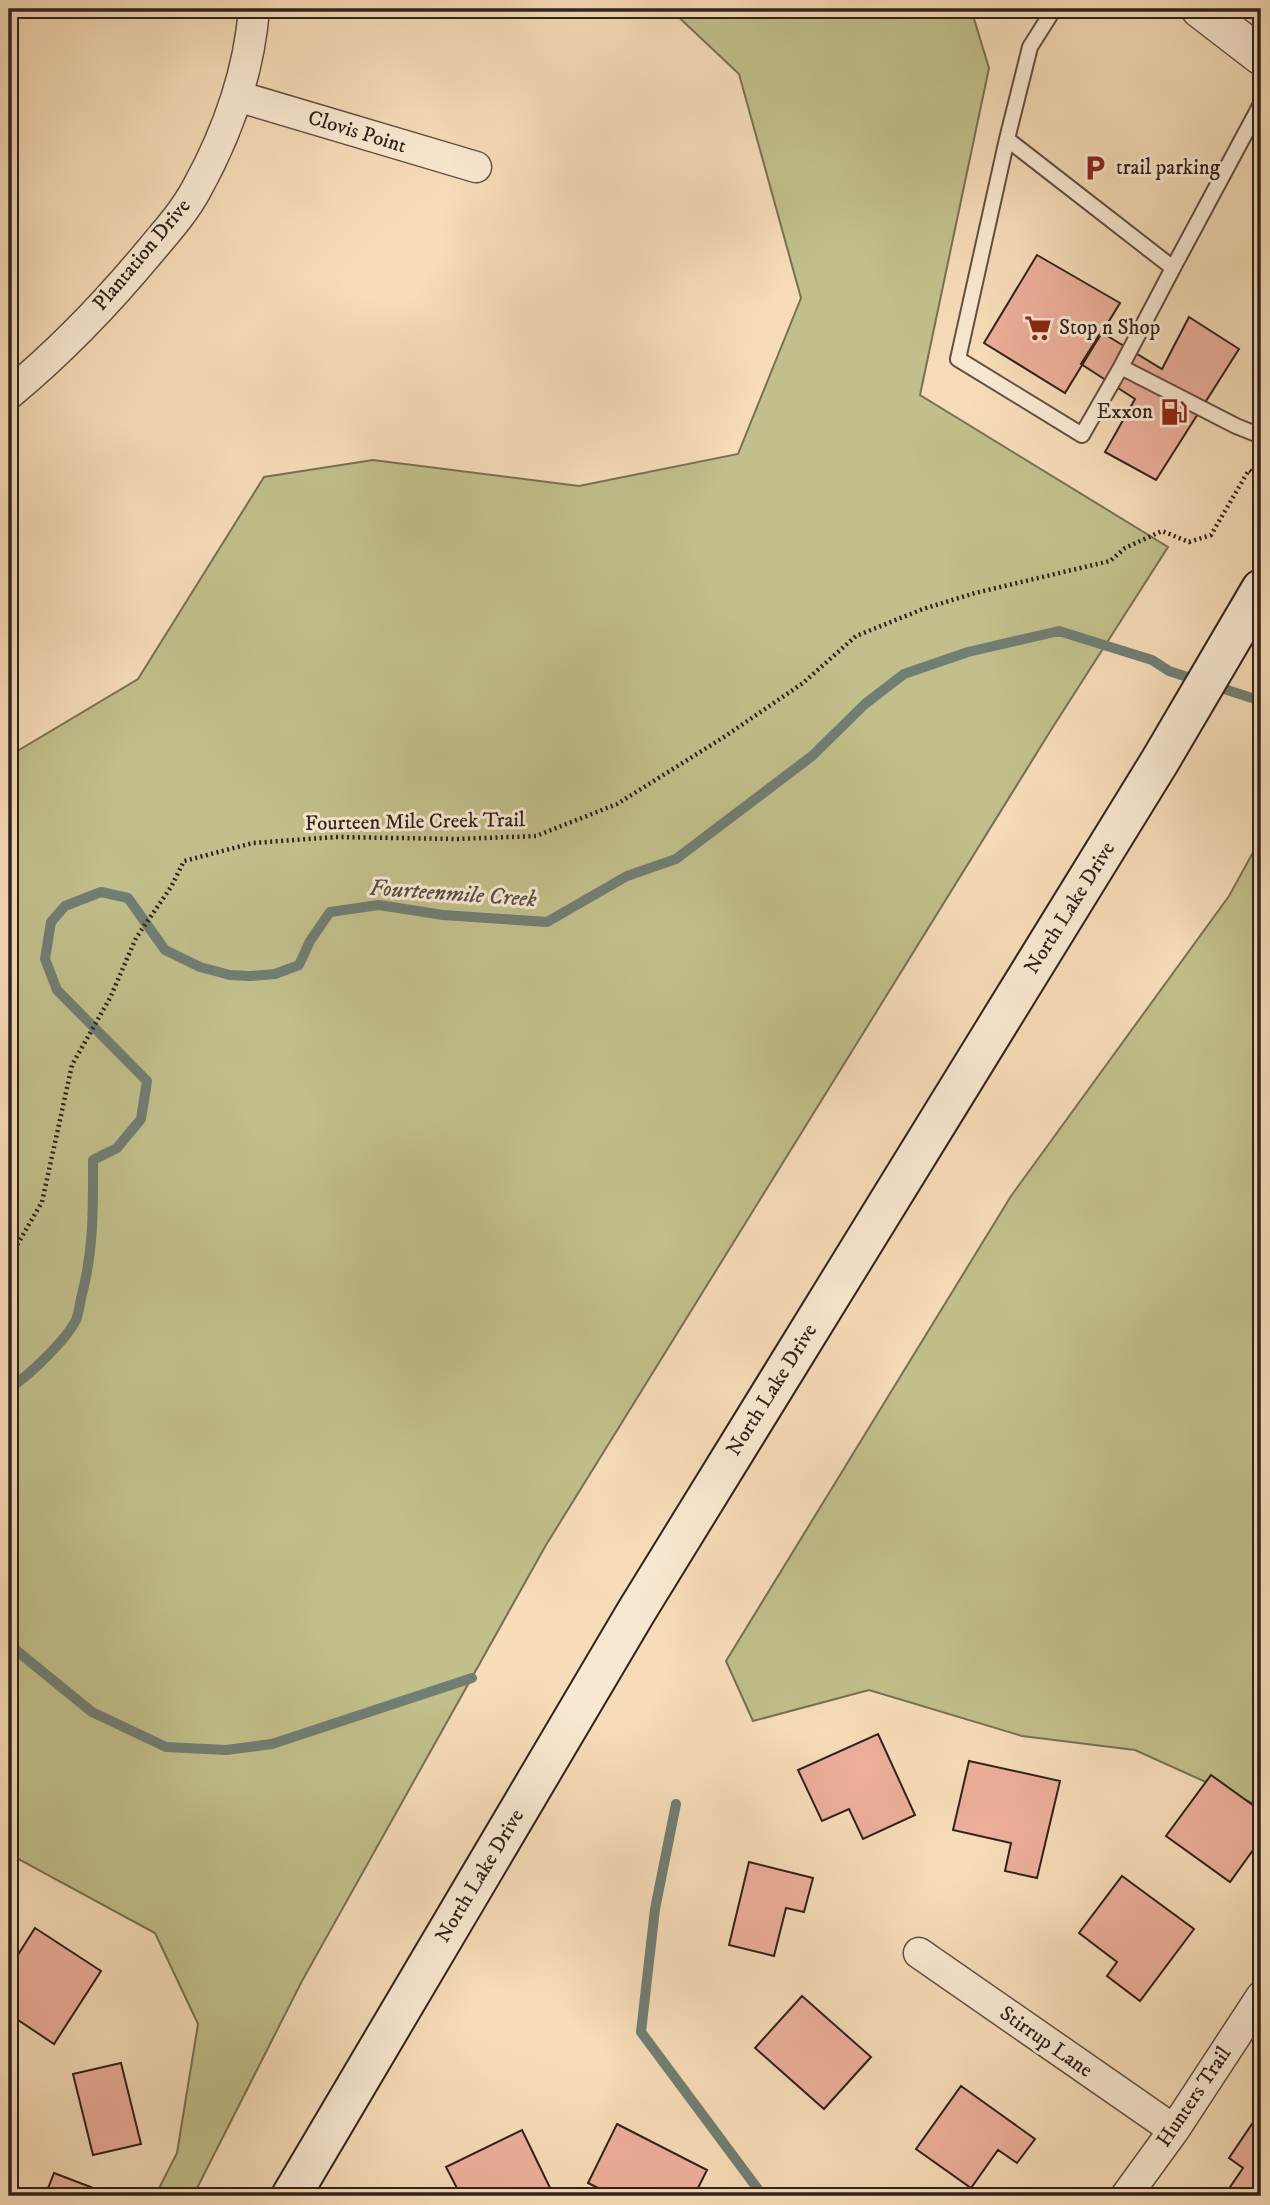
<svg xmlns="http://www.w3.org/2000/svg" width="1270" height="2205" font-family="'IM FELL DW Pica',serif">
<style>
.green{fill:#c1bf8b;stroke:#787054;stroke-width:2}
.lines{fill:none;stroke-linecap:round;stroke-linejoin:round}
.stream{stroke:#717e73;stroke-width:10}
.building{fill:#edaf9b;stroke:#30221c;stroke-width:2}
.service-casing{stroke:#625043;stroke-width:18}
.minor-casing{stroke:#625043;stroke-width:33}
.tertiary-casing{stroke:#625043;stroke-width:40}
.secondary-casing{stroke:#30221c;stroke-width:42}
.path{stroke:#30221c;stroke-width:4.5;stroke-dasharray:2 3.5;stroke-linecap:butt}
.service{stroke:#f9e8d1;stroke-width:14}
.minor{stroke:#f9e8d1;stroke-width:30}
.tertiary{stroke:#f9e8d1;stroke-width:37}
.secondary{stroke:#f9e8d1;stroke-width:38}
.labels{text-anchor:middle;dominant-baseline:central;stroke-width:6;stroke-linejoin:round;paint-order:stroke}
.street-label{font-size:21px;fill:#30221c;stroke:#f9e8d1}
.poi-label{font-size:21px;fill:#30221c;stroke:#f9e8d1;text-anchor:start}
.water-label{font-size:23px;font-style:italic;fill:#515048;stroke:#f9e8d1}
</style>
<rect width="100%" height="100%" fill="#f6dcb8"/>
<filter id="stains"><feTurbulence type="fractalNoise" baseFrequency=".00286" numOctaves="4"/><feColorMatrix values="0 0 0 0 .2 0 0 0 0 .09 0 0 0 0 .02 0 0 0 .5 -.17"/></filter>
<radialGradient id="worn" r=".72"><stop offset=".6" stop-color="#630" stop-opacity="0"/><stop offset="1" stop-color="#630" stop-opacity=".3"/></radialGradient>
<path class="green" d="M670,9H971L989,68L920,395L1168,547L1051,730L546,1545L302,1981L193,2196H155L177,2153L198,2024L155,1933L9,1854V756L138,679L264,477L373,460L579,486L738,454L801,298L739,74Z
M1261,838V1807L1135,1750L1022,1736L869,1690L753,1721L726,1661L1011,1196L1229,896Z"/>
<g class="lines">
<path class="stream" d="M9,1388C28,1377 66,1340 76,1320C79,1312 80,1302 82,1294C94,1249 93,1206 93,1160L117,1148L141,1119L147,1081L57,990L45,959L51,922L65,906L101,892L128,898L165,950L200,967L230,975L250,976L275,974L299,965L310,941L330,912L379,905L443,915L547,922L627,876L676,859L812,756L865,704L904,674L968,652L1059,631L1152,660L1169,671L1261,701
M9,1638L17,1651L92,1712L166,1747L226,1750L272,1744L472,1678
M676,1804L655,1909L641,2032L763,2196"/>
</g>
<path class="building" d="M1037,255L1120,303L1065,393L984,343Z
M1189,317L1239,349L1156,480L1105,452L1135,399L1081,364L1101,332L1162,369Z
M878,1734L915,1815L863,1839L849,1809L822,1821L798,1770Z
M969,1761L1060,1781L1037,1878L1005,1871L1011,1843L953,1830Z
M1211,1775L1261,1811V1839L1230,1882L1166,1836Z
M749,1862L813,1878L804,1912L786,1908L774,1956L729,1945Z
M1122,1876L1194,1929L1140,2001L1107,1976L1117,1962L1079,1933Z
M35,1928L101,1971L54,2044L9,2014V1969Z
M802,1996L871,2057L824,2109L755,2048Z
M121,2063L141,2144L93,2155L73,2074Z
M961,2086L1035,2139L1017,2163L998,2150L971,2188L916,2149Z
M617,2124L707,2170L694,2196H614L588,2183Z
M1252,2124L1261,2130V2196H1224L1243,2168L1229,2158Z
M522,2130L554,2196H461L446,2167Z
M54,2173L114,2196H45Z"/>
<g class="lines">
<defs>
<path id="service" d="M1054,9L1030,47L1007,139L958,359L1082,435L1121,367
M1007,139L1173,268L1121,367L1236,426L1261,436
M1173,268L1261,104"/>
<path id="minor" d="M237,96L476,167
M9,394C61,351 108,302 151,250C167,231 184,212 196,190C227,134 249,73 254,9
M919,1953L1174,2130
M1126,2196L1174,2130L1261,1997"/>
<path id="tertiary" d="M1200,9L1261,56"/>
<path id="secondary" d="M291,2196L636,1612L1160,761L1261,589"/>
</defs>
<use href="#service" class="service-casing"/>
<use href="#minor" class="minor-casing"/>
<use href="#tertiary" class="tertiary-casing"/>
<use href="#secondary" class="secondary-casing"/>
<path class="path" d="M9,1259L42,1202L72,1065L110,998L136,938L171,887L184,861L253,843L336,837L457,839L536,836L617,804L724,737L803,683L856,636L923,609L975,593L1110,561L1125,548L1162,531L1189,542L1211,535L1249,470L1261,479"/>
<use href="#service" class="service"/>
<use href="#minor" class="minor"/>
<use href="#tertiary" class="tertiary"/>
<use href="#secondary" class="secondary"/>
</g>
<defs>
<symbol id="parking-bare" viewBox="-9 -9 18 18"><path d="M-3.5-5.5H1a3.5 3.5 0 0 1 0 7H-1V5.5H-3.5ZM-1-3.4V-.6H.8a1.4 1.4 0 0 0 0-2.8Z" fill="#8f2418" stroke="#f9e8d1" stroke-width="2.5" paint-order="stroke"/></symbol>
<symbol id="supermarket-bare" viewBox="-9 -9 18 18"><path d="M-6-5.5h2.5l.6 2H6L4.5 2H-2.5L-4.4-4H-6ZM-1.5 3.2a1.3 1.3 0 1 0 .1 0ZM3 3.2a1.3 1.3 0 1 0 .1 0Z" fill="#8f2418" stroke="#f9e8d1" stroke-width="2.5" paint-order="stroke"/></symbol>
<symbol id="fuel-bare" viewBox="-9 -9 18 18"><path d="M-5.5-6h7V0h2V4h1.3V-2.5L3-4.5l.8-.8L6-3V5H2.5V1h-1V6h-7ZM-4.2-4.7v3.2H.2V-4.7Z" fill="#8f2418" stroke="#f9e8d1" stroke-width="2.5" paint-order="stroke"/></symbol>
</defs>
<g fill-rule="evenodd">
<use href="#parking-bare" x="1076" y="149" width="38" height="38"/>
<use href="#supermarket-bare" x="1019" y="309" width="38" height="38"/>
<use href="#fuel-bare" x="1155" y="393" width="38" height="38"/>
</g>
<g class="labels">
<g class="street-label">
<text transform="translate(357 132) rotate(17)">Clovis Point</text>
<text transform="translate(142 255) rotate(-50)">Plantation Drive</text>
<text transform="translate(415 822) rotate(-1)">Fourteen Mile Creek Trail</text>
<text transform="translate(1070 908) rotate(-58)">North Lake Drive</text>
<text transform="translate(772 1390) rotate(-58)">North Lake Drive</text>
<text transform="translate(480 1876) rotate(-59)">North Lake Drive</text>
<text transform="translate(1046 2042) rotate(35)">Stirrup Lane</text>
<text transform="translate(1194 2097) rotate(-56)">Hunters Trail</text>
</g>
<g class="poi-label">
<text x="1116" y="168">trail parking</text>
<text x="1059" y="328">Stop n Shop</text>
<text x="1153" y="412" text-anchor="end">Exxon</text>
</g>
<g class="water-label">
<text transform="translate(453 894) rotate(4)">Fourteenmile Creek</text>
</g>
</g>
<rect width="1270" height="2205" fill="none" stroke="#f6dcb8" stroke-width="35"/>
<rect x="10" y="10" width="1249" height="2184" fill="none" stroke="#30221c" stroke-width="3.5"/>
<rect x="18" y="18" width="1235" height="2170" fill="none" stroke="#30221c" stroke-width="2"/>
<rect width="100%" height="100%" filter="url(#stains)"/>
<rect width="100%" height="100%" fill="url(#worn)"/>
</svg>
